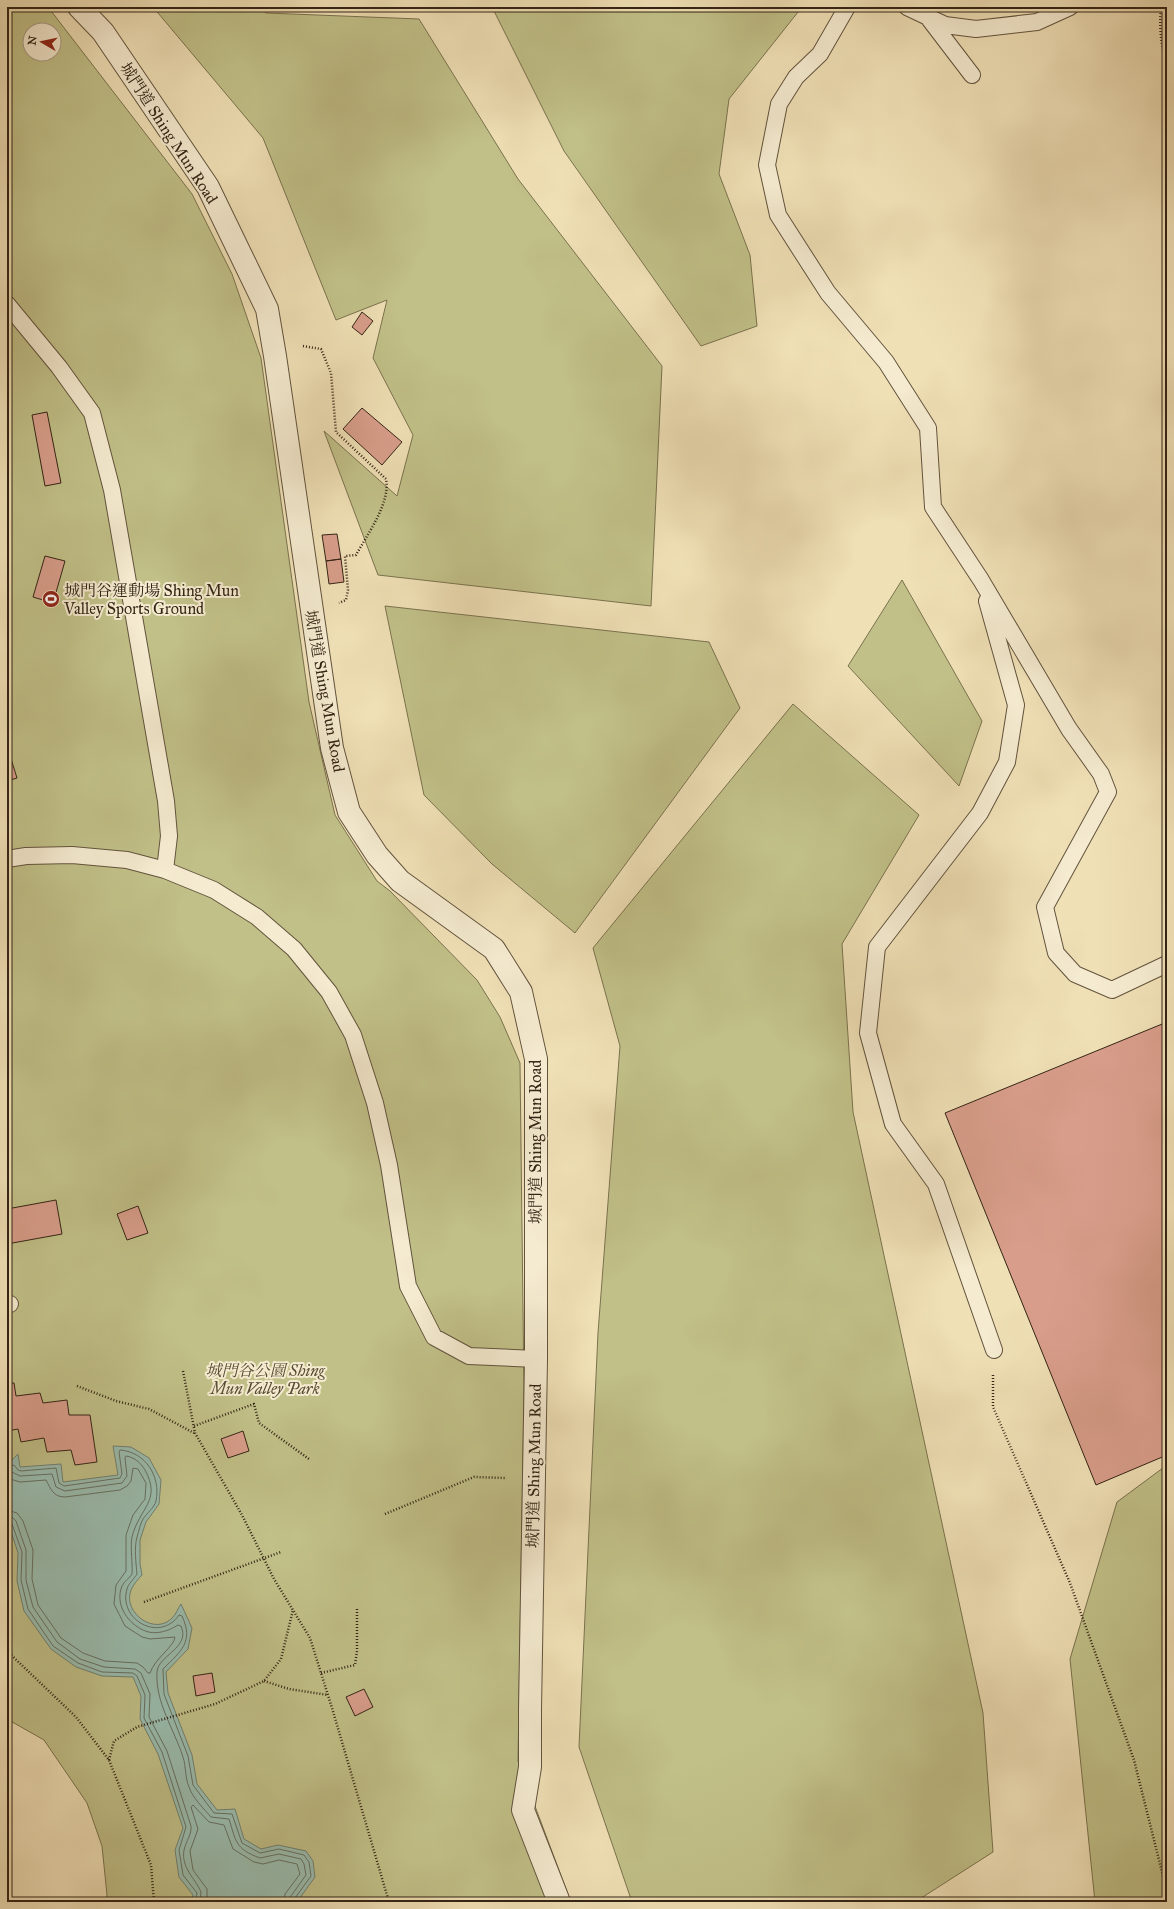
<svg xmlns="http://www.w3.org/2000/svg" width="1174" height="1909" font-family="'IM FELL Great Primer','Noto Serif TC',serif">
<style>
.green{fill:#c1c088;stroke:#7a724e;fill-rule:evenodd}
.water{fill:#9abdaf;stroke:#718071}
.lines{fill:none;stroke-linecap:round;stroke-linejoin:round}
.shore{stroke:#667062;stroke-width:1}
.building{fill:#d99e8b;stroke:#332415}
.lane-casing{stroke:#62533d;stroke-width:18}
.street-casing{stroke:#62533d;stroke-width:24}
.path{stroke:#332415;stroke-width:2.5;stroke-dasharray:1 2;stroke-linecap:butt}
.lane{stroke:#f5ebd0;stroke-width:16}
.street{stroke:#f5ebd0;stroke-width:22}
.labels{text-anchor:middle;dominant-baseline:central;stroke-width:4;stroke-linejoin:round;paint-order:stroke}
.street-label{font-size:16px;fill:#332415;stroke:#f5ebd0}
.poi-label{font-size:16px;fill:#332415;stroke:#f5ebd0;text-anchor:start}
.park-label{font-size:16px;font-style:italic;fill:#564b32;stroke:#f5ebd0}
</style>
<rect width="100%" height="100%" fill="#f0e0b6"/>
<filter id="stains"><feTurbulence type="fractalNoise" baseFrequency=".005" numOctaves="4"/><feColorMatrix values="0 0 0 0 .2 0 0 0 0 .09 0 0 0 0 .02 0 0 0 .5 -.17"/></filter>
<radialGradient id="worn" r=".72"><stop offset=".6" stop-color="#630" stop-opacity="0"/><stop offset="1" stop-color="#630" stop-opacity=".3"/></radialGradient>
<path class="green" d="M7,7H48L192,194L232,274L261,358L309,702L335,815L377,881L390,891L477,980L500,1017L520,1063L524,1391L518,1761L571,1902H105L107,1895L102,1846L87,1803L44,1740L7,1719ZM30,30H54V54H30Z
M153,7H259L266,13L419,19L518,179L662,366L651,606L378,575L324,431L397,496L413,435L373,358L387,300L336,320L263,138Z
M492,7H802L729,99L719,174L750,255L757,326L701,346L564,151Z
M902,580L982,721L959,786L848,666Z
M385,606L709,642L740,708L575,933L492,864L424,795Z
M793,704L919,815L842,944L853,1112L983,1713L993,1852L915,1902H632L579,1747L598,1333L620,1046L593,948Z
M1167,1465V1902H1095L1070,1659L1117,1502Z"/>
<path class="water" d="M113,1446L131,1447L149,1458L161,1480L159,1504L146,1522L140,1540V1564L142,1575C138,1579 133,1585 131,1590C122,1613 156,1637 173,1617C176,1614 178,1608 181,1604L192,1628L188,1649L166,1672L168,1693L192,1755L197,1784L217,1810L235,1809L244,1839L261,1849L278,1845L306,1851L313,1861L315,1877L297,1902H191L193,1895L179,1877L175,1850L183,1828L158,1754L140,1719L141,1696L133,1677L102,1676L76,1667L51,1649L24,1611L17,1581L18,1553L7,1519V1465L18,1454L20,1467L61,1464L63,1482L118,1475Z"/>
<g class="lines">
<path class="shore" d="M7,1467L14,1465L18,1470L21,1471L56,1468L59,1483L64,1486L120,1478L122,1474L119,1452L120,1450C146,1452 161,1477 156,1501C154,1508 147,1513 143,1519C140,1524 139,1531 137,1537C134,1548 136,1563 137,1574C134,1579 128,1584 127,1589C118,1620 160,1643 179,1615L182,1616C194,1642 181,1651 163,1669L164,1694L188,1756L193,1785L214,1813L232,1814L242,1843L260,1853L279,1849L304,1855L309,1862L311,1876L295,1898V1902
M7,1472H12L20,1476L52,1474L56,1487L65,1491L122,1483L127,1476L125,1458L126,1456C134,1457 141,1463 145,1470C162,1501 139,1508 132,1537C130,1545 133,1569 132,1574C130,1578 124,1581 122,1586C115,1603 126,1621 141,1629C153,1636 167,1632 178,1625L181,1626C191,1648 158,1655 157,1672C155,1702 174,1729 183,1757C186,1766 185,1778 189,1787C192,1797 204,1809 211,1817L229,1819C236,1841 235,1849 260,1858L279,1854L301,1859L304,1864L306,1875L291,1896L290,1902
M7,1478L20,1482L46,1480C51,1489 53,1497 65,1497L120,1490L127,1486L131,1481L133,1468L138,1469L146,1483L145,1499L133,1515L126,1535V1571L116,1585L114,1604L125,1626L142,1637L150,1639L175,1637C174,1647 155,1658 150,1673H148L143,1667L137,1663L105,1661L83,1653L61,1638L38,1605L32,1579L33,1550L23,1521L17,1513L7,1510
M7,1516L12,1517L16,1521L26,1550V1580L33,1607L57,1642L80,1659L104,1667L135,1669L141,1673L150,1694L149,1717L167,1751L191,1826C192,1834 186,1841 184,1850C181,1868 195,1878 201,1892L200,1902
M7,1521L12,1524L22,1552L21,1580L28,1609L53,1646L78,1663L102,1672L133,1673L137,1676L145,1695L144,1718L162,1752L186,1827L179,1850L183,1875L197,1893L195,1902
M207,1902V1889L193,1870L190,1851L198,1829L191,1807L193,1805L209,1822L224,1825L233,1849L254,1862L263,1864L279,1860L297,1864L300,1874L285,1894L284,1902"/>
</g>
<path class="building" d="M362,312L373,321L362,335L352,327Z
M362,408L402,442L382,465L343,429Z
M47,412L61,483L45,486L32,415Z
M337,534L341,559L326,561L322,535Z
M45,556L65,561L53,603L33,597Z
M341,559L344,582L329,584L326,561Z
M7,746L17,778L7,781Z
M1167,1022V1455L1096,1485L945,1113Z
M56,1200L62,1234L7,1244V1209Z
M138,1206L148,1233L127,1240L117,1214Z
M7,1383H14L16,1396L40,1393L43,1403L67,1400L69,1415H90L97,1462L75,1465L71,1450L47,1452L44,1438L21,1442L18,1429L7,1431Z
M243,1431L249,1451L228,1458L221,1439Z
M212,1673L215,1692L196,1696L193,1676Z
M364,1689L373,1707L355,1716L346,1697Z"/>
<g class="lines">
<defs>
<path id="lane" d="M847,7L820,54L796,77L779,104L767,165L778,215L828,293L886,362L928,428L933,507L981,580L1069,729L1101,774L1108,792L1045,907L1056,953L1075,974L1112,990L1167,964
M907,7L945,25L976,29L1037,22L1070,7
M930,20L972,75
M7,304L59,367L92,413L112,490L166,801L169,836L165,870
M987,601L1016,705L1007,762L980,813L877,947L868,1033L893,1124L936,1184L994,1350
M7,859L26,856L72,855L127,860L165,870L214,890L257,917L294,949L329,992L353,1035L375,1103L389,1165L408,1286L434,1337L469,1356L536,1359
M7,1304H10"/>
<path id="street" d="M79,7L103,32L208,187L267,309L275,356L332,748L349,812L377,855L400,881L494,949L521,992L536,1059V1359L530,1710V1767L523,1810L559,1902"/>
</defs>
<use href="#lane" class="lane-casing"/>
<use href="#street" class="street-casing"/>
<path class="path" d="M1161,7C1159,28 1161,46 1167,66
M303,346L321,349L331,373L336,432L386,479C391,502 367,535 356,555L345,556L348,590L346,600L339,603
M183,1371L195,1433L242,1515L274,1579L310,1638L332,1708L389,1902
M993,1375V1407L1070,1583L1134,1760L1167,1892
M77,1386L116,1401L149,1409L194,1433
M194,1426L254,1404L259,1423L309,1459
M385,1514L474,1477L505,1478
M144,1602L281,1552
M7,1651L76,1717L109,1760L151,1865L154,1902
M321,1673L355,1665L357,1651V1608
M264,1681L289,1689L328,1695
M109,1760L114,1741L137,1727L215,1704L264,1681L281,1659L293,1610"/>
<use href="#lane" class="lane"/>
<use href="#street" class="street"/>
</g>
<defs>
<symbol id="stadium-disc" viewBox="-11 -11 22 22"><circle r="9.5" fill="#8f2418" stroke="#f5ebd0"/><path d="M0-5a6.5 5 0 1 0 0 10a6.5 5 0 1 0 0-10ZM-3.5-1.8h7v3.6h-7Z" fill="#fff"/></symbol>
</defs>
<g fill-rule="evenodd">
<use href="#stadium-disc" x="41" y="589" width="20" height="20"/>
</g>
<g class="labels">
<g class="street-label">
<text transform="translate(169 133) rotate(57)">城門道 Shing Mun Road</text>
<text transform="translate(325 691) rotate(80)">城門道 Shing Mun Road</text>
<text transform="translate(535 1142) rotate(-90)">城門道 Shing Mun Road</text>
<text transform="translate(534 1466) rotate(-89)">城門道 Shing Mun Road</text>
</g>
<g class="poi-label">
<text x="64" y="590">城門谷運動場 Shing Mun<tspan x="64" dy="18">Valley Sports Ground</tspan></text>
</g>
<g class="park-label">
<text x="265" y="1370">城門谷公園 Shing<tspan x="265" dy="18">Mun Valley Park</tspan></text>
</g>
</g>
<rect width="1174" height="1909" fill="none" stroke="#f0e0b6" stroke-width="24"/>
<rect x="8" y="8" width="1158" height="1893" fill="none" stroke="#332415" stroke-width="2"/>
<rect x="12" y="12" width="1150" height="1885" fill="none" stroke="#332415"/>
<g transform="translate(42 42) rotate(279)"><circle r="19" fill="#f5ebd0" stroke="#a79b85"/>
<path d="M0-3L7 15L0 10L-7 15Z" fill="#8f2418"/>
<text y="-6" font-size="11" font-weight="bold" text-anchor="middle" fill="#332415">N</text>
</g>
<rect width="100%" height="100%" filter="url(#stains)"/>
<rect width="100%" height="100%" fill="url(#worn)"/>
</svg>
